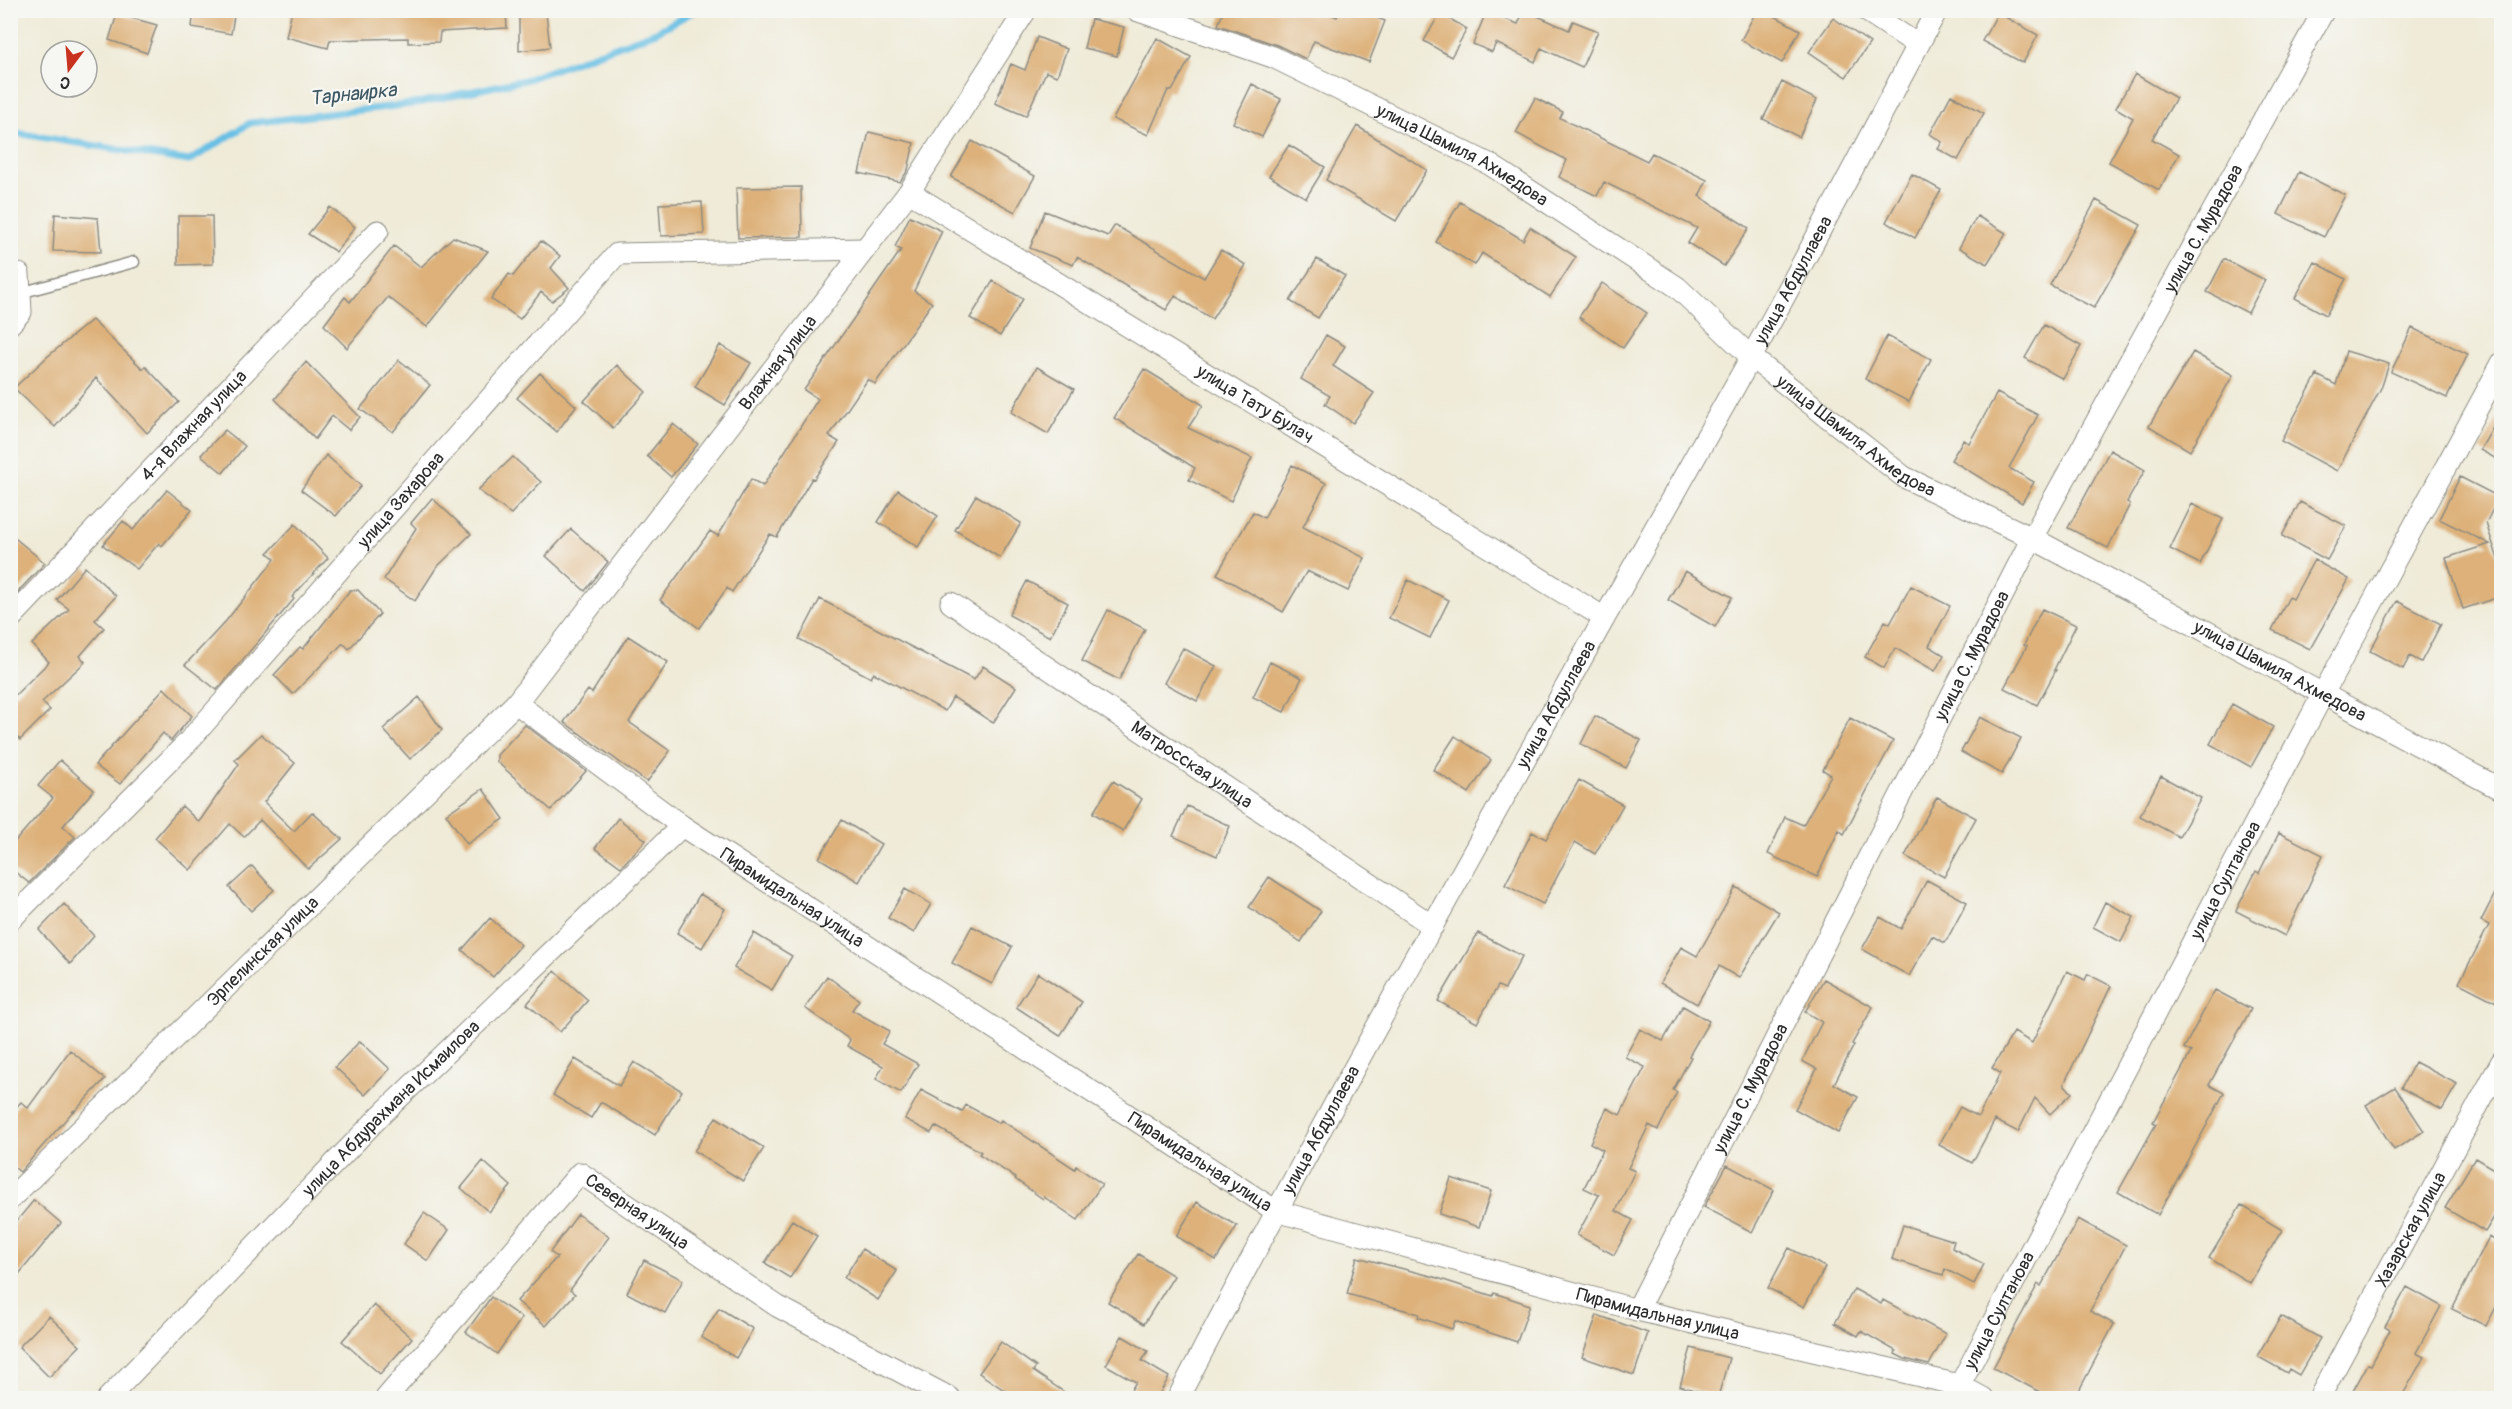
<svg xmlns="http://www.w3.org/2000/svg" width="2512" height="1409" font-family="Pangolin,sans-serif">
<style>
.lines{fill:none;stroke-linecap:round;stroke-linejoin:round}
.stream{stroke:#66bfe4;stroke-width:7}
.building{fill:#ddb179}
.lane-casing{stroke:#8d8b82;stroke-width:13}
.street-casing{stroke:#8d8b82;stroke-width:23}
.lane{stroke:#fff;stroke-width:10}
.street{stroke:#fff;stroke-width:21}
.labels{text-anchor:middle;dominant-baseline:central;stroke-width:4.5;stroke-linejoin:round;paint-order:stroke}
.street-label{font-size:18px;fill:#2b2b2b;stroke:#f6f6f2}
.water-label{font-size:20px;font-style:italic;fill:#3d5762;stroke:#f6f6f2}
</style>
<rect width="100%" height="100%" fill="#f6f6f2"/>
<filter id="ink" filterUnits="userSpaceOnUse"><feTurbulence type="fractalNoise" baseFrequency=".0167" numOctaves="2"/><feDisplacementMap in="SourceGraphic" scale="12" xChannelSelector="R" yChannelSelector="G"/><feConvolveMatrix kernelMatrix="1 2 1 2 8 2 1 2 1" color-interpolation-filters="sRGB"/></filter>
<filter id="wash" filterUnits="userSpaceOnUse"><feTurbulence type="fractalNoise" baseFrequency=".008" numOctaves="4" result="noise"/><feDisplacementMap in="SourceGraphic" scale="24" xChannelSelector="R" yChannelSelector="G"/><feGaussianBlur stdDeviation="1.35" result="paint"/><feColorMatrix in="noise" values="0 0 0 0 0 0 0 0 0 0 0 0 0 0 0 0 0 1.4 0 .05"/><feComposite in="paint" operator="in"/></filter>
<g filter="url(#wash)">
<rect width="100%" height="100%" fill="#efebd8"/>
<g class="lines">
<path class="stream" d="M10,132L189,161L250,123L413,104L528,79L656,32L696,10"/>
</g>
<g id="blocks">
<path class="building" d="M194,10H235L231,34L192,27Z
M292,10H506L507,28L440,32L439,42L408,43V38L330,40L328,48L286,37Z
M1224,10H1320L1337,17L1340,10H1357L1385,21L1369,62L1314,41L1306,59L1277,45L1218,25Z
M1524,10L1569,30L1573,21L1598,31L1582,67L1541,48L1535,62L1496,43L1492,52L1473,44L1486,12L1518,24Z
M1757,10H1764L1800,30L1782,63L1741,40Z
M546,13L550,47L519,51V14Z
M1440,13L1467,29L1451,57L1424,41Z
M1998,13L2038,35L2023,63L1982,41Z
M117,14L157,25L147,53L109,40Z
M1833,18L1870,43L1846,77L1809,52Z
M1091,19L1124,27L1117,56L1084,48Z
M1037,37L1067,49L1057,76L1046,72L1026,116L995,103L1011,64L1025,70Z
M1157,38L1191,57L1172,91L1168,90L1148,135L1113,119Z
M2135,74L2176,98L2152,139L2179,154L2159,190L2109,162L2133,118L2116,108Z
M1782,82L1817,100L1799,137L1763,119Z
M1252,84L1281,99L1262,137L1233,123Z
M1951,95L1984,113L1958,160L1938,149L1942,142L1930,134Z
M1535,98L1563,112L1560,118L1647,161L1652,153L1707,180L1699,196L1749,228L1724,266L1688,243L1697,228L1604,182L1597,196L1559,177L1567,160L1516,133Z
M1357,126L1427,170L1396,221L1326,180Z
M869,132L914,143L908,170L900,182L859,173Z
M972,141L1035,176L1015,212L951,177Z
M1289,145L1325,167L1306,198L1269,176Z
M2299,172L2345,195L2324,237L2278,214Z
M1912,174L1941,190L1915,238L1886,222Z
M801,187L802,237L738,238L736,188Z
M2096,200L2141,225L2094,308L2050,285Z
M702,202L704,234L661,236L659,204Z
M1460,202L1523,240L1530,227L1576,257L1550,297L1482,253L1475,265L1436,242Z
M330,207L355,227L336,252L308,234Z
M1045,211L1108,236L1115,225L1204,278L1221,250L1246,265L1212,319L1175,296L1166,310L1077,257L1073,265L1030,248Z
M55,214L98,218L101,252L53,251Z
M178,216H212L213,264L178,265Z
M910,216L942,231L914,291L932,303L875,384L868,379L829,436L839,442L814,479L812,478L777,537L770,534L732,592L727,588L699,628L660,600L710,531L718,536L751,479L763,486L818,399L804,390L901,250L895,247Z
M1977,216L2006,233L1987,264L1959,248Z
M453,237L488,251L427,327L388,297L347,348L324,325L345,297L350,302L394,246L421,267Z
M541,241L560,256L551,268L569,288L552,301L541,292L520,319L491,299L509,274L513,276Z
M1317,259L1345,276L1318,318L1290,301Z
M2224,259L2265,280L2248,313L2207,292Z
M2315,262L2346,279L2326,315L2295,298Z
M993,281L1023,299L1000,336L970,318Z
M1602,283L1647,313L1623,348L1579,317Z
M92,320L143,369L145,366L179,402L147,433L96,378L55,427L14,388L47,357Z
M2044,325L2081,346L2063,379L2025,358Z
M2412,328L2468,354L2447,398L2391,372Z
M1326,335L1345,346L1333,366L1374,393L1353,423L1325,404L1330,396L1301,379Z
M1887,336L1931,359L1909,402L1865,379Z
M720,345L751,363L725,405L695,387Z
M2346,351L2389,364L2382,386L2337,471L2281,441L2317,375L2336,385Z
M2193,352L2233,375L2190,451L2149,426Z
M399,360L430,385L393,432L360,409Z
M306,362L360,417L349,430L332,416L315,439L275,399Z
M617,365L646,392L613,428L584,401Z
M1037,367L1074,389L1048,434L1011,412Z
M1144,369L1203,405L1188,428L1252,458L1231,501L1189,480L1195,468L1114,418Z
M540,373L576,406L557,432L517,398Z
M1997,393L2038,415L2009,468L2034,482L2022,503L1951,460L1963,440L1969,443Z
M2502,412V462L2480,450Z
M673,424L698,444L671,477L647,456Z
M225,430L245,446L223,473L201,455Z
M2110,450L2145,470L2127,502L2130,504L2108,548L2068,528Z
M326,455L361,486L336,516L301,490Z
M513,457L541,482L511,514L478,490Z
M1292,465L1326,483L1303,527L1365,558L1348,591L1307,571L1283,612L1217,574L1253,512L1264,518Z
M2460,477L2499,497L2486,523L2502,571V596L2463,609L2446,558L2490,544L2439,519Z
M167,490L192,510L162,546L159,543L137,569L103,545L123,521L133,530Z
M898,490L938,516L918,547L878,522Z
M976,495L1021,523L1000,558L955,530Z
M432,498L471,534L436,568L415,601L384,579L416,528L411,523Z
M2300,502L2346,526L2327,560L2282,536Z
M2192,504L2223,519L2200,564L2170,549Z
M295,524L328,558L292,597L294,599L217,690L185,665L226,621L275,559L268,553Z
M571,529L608,562L585,591L546,556Z
M10,534L45,563L10,600Z
M2314,560L2349,579L2310,649L2272,630L2289,597L2293,599Z
M85,567L116,596L95,620L104,628L80,656L85,662L42,702L50,710L20,740L10,730V700L49,662L32,644L69,609L57,600Z
M1685,571L1732,597L1715,627L1668,600Z
M1408,580L1449,600L1430,638L1389,618Z
M1027,581L1068,603L1050,637L1009,615Z
M1911,586L1950,606L1929,646L1944,655L1935,671L1895,648L1884,668L1865,657L1885,621L1890,624Z
M350,590H358L380,614L349,649L343,643L293,694L274,675L300,647L303,649Z
M820,599L974,680L983,666L1016,687L993,723L953,697L945,711L874,673L871,678L799,639Z
M2397,601L2441,624L2421,662L2410,656L2403,669L2370,651Z
M2042,609L2076,625L2054,670H2056L2037,705L2004,688L2027,646L2024,645Z
M1108,610L1145,629L1119,680L1082,661Z
M628,636L668,662L629,722L670,751L647,782L564,722L588,690L592,693Z
M1183,648L1216,666L1197,701L1164,683Z
M1270,662L1302,678L1284,712L1253,697Z
M164,688L192,716L171,741L163,733L120,784L95,765Z
M419,697L442,730L410,759L383,729Z
M2232,704L2273,727L2251,767L2210,744Z
M1595,716L1641,740L1626,768L1581,744Z
M1980,717L2021,738L2002,774L1961,752Z
M1850,718L1893,741L1844,834L1839,830L1817,877L1768,854L1785,817L1803,825L1831,775L1823,770Z
M525,725L586,771L551,810L497,762V755Z
M261,734L295,763L264,802L294,831L312,812L342,839L308,869L260,820L244,837L230,824L190,870L155,838L182,806L199,822L239,764L235,760Z
M1455,736L1491,760L1469,793L1433,770Z
M60,760L94,790L63,826L75,837L29,883L10,868V847L53,798L38,786Z
M2161,776L2201,798L2179,837L2140,816Z
M1579,780L1623,805L1595,854L1575,842L1543,904L1505,885L1532,832L1546,839Z
M1113,781L1142,799L1123,831L1093,813Z
M483,789L504,819L467,844L446,814Z
M1937,797L1976,818L1944,877L1905,856Z
M1187,806L1230,826L1217,856L1173,836Z
M618,818L646,840L621,867L595,848Z
M842,820L881,844L859,882L819,858Z
M2279,833L2323,855L2285,936L2236,911L2256,871L2259,873Z
M252,866L274,890L251,911L229,887Z
M1269,877L1321,911L1301,942L1249,907Z
M1927,880L1967,902L1945,943L1932,936L1909,976L1862,949L1880,917L1901,929Z
M2502,880V1005L2459,983L2489,925L2481,921Z
M1736,887L1779,912L1739,978L1719,966L1697,1004L1660,983L1681,947L1697,956Z
M905,889L931,904L914,933L888,918Z
M700,894L725,909L702,948L677,933Z
M2105,902L2134,917L2121,942L2093,927Z
M64,904L94,936L70,964L39,930Z
M490,918L521,945L493,977L462,950Z
M972,926L1012,947L992,984L952,963Z
M754,933L792,956L772,990L734,968Z
M1478,933L1522,956L1505,989L1498,986L1477,1023L1438,1001Z
M555,971L588,1000L560,1032L527,1004Z
M2067,971L2085,980L2088,974L2111,986L2064,1084L2072,1093L2050,1114L2035,1098L2018,1132L1995,1120L1972,1163L1939,1145L1960,1107L1978,1117L2000,1073L1992,1068L2014,1032L2032,1043Z
M1038,973L1082,1002L1060,1036L1016,1007Z
M827,976L859,1000L852,1010L890,1031L882,1044L918,1064L901,1093L876,1079L883,1066L847,1046L850,1040L805,1008Z
M1824,979L1873,1007L1852,1044L1854,1045L1834,1084L1858,1097L1838,1133L1795,1109L1817,1069L1802,1061L1822,1022L1805,1012Z
M2215,990L2251,1009L2209,1085L2224,1093L2158,1215L2118,1192L2156,1124L2153,1122L2191,1052L2184,1048Z
M1683,1006L1709,1021L1689,1056L1691,1057L1673,1090L1677,1092L1658,1130L1649,1125L1628,1168L1635,1171L1616,1211L1633,1220L1614,1255L1577,1235L1599,1195L1584,1188L1603,1150L1590,1143L1607,1108L1620,1115L1645,1067L1625,1057L1640,1029L1663,1041Z
M360,1041L390,1069L365,1095L335,1067Z
M70,1050L105,1079L75,1111L74,1110L20,1172L10,1164V1114L21,1102L28,1108Z
M575,1059L619,1086L634,1062L682,1091L655,1135L601,1102L591,1118L553,1095Z
M2415,1062L2457,1084L2442,1110L2401,1088Z
M2395,1087L2424,1131L2394,1150L2366,1105Z
M921,1090L962,1112L966,1105L999,1123L1001,1120L1075,1169L1076,1166L1102,1184L1078,1220L1044,1197L1043,1199L1015,1179L1016,1178L979,1154L981,1152L935,1126L931,1133L905,1119Z
M716,1117L764,1148L743,1181L694,1151Z
M2475,1158L2502,1174V1204L2485,1232L2445,1208Z
M483,1161L511,1186L489,1212L461,1188Z
M1727,1165L1774,1190L1752,1232L1704,1207Z
M1451,1178L1491,1191L1479,1227L1439,1214Z
M34,1200L61,1223L10,1285V1229Z
M1197,1202L1237,1226L1216,1260L1176,1236Z
M2241,1205L2282,1230L2250,1283L2209,1258Z
M424,1213L449,1230L428,1261L404,1244Z
M578,1214L609,1237L570,1290L575,1294L546,1326L517,1301L557,1257L550,1252Z
M2078,1219L2126,1245L2090,1311L2114,1324L2075,1398H2052L1993,1368L2038,1284L2041,1286Z
M792,1220L817,1236L790,1278L765,1263Z
M1903,1225L1954,1241L1952,1248L1984,1264L1974,1284L1945,1269L1943,1275L1892,1259Z
M2489,1237L2502,1244V1296L2486,1326L2452,1309Z
M1789,1248L1825,1267L1804,1307L1768,1288Z
M862,1249L897,1271L878,1300L844,1278Z
M1138,1254L1174,1276L1144,1324L1108,1302Z
M1357,1257L1431,1276L1493,1296L1494,1293L1530,1305L1517,1342L1455,1321L1452,1329L1418,1317L1419,1314L1347,1294Z
M644,1260L683,1280L665,1313L627,1293Z
M2407,1287L2441,1306L2416,1353L2424,1357L2401,1398H2349L2368,1364L2371,1365L2390,1330L2385,1327Z
M1854,1289L1881,1304L1883,1300L1946,1334L1929,1365L1905,1359L1895,1354L1896,1351L1861,1331L1858,1336L1835,1323Z
M491,1297L522,1318L497,1354L466,1332Z
M374,1305L412,1338L380,1374L342,1341Z
M719,1308L753,1329L736,1358L701,1337Z
M1597,1315L1648,1333L1634,1375L1582,1357Z
M49,1316L80,1346L49,1377L19,1347Z
M2281,1316L2320,1338L2299,1375L2289,1369L2287,1373L2257,1356Z
M1122,1336L1148,1351L1142,1361L1169,1377L1157,1398H1126L1136,1382L1106,1365Z
M1001,1342L1036,1367L1033,1371L1073,1398H1016L979,1373Z
M1691,1348L1729,1358L1718,1397L1680,1386Z"/>
</g>
</g>
<g filter="url(#ink)">
<use href="#blocks" fill-opacity="0" stroke="#8d8b82" stroke-width="1.5"/>
<g class="lines">
<defs>
<path id="lane" d="M20,293L134,262"/>
<g id="street">
<path id="s1" d="M1136,10L1273,57L1489,164L1677,287L1751,357L1904,477L2032,538L2502,790"/>
<path d="M1865,10L1918,45"/>
<path id="s2" d="M909,192L1603,617"/>
<path d="M10,275L19,274L21,312L10,324"/>
<path id="s3" d="M951,603L1433,926"/>
<path id="s4" d="M10,619L378,231"/>
<path id="s5" d="M516,703L682,826L1276,1211L1637,1310L1959,1385L1983,1398"/>
<path id="s6" d="M10,920L187,743L617,254L864,249"/>
<path id="s7" d="M10,1199L516,703L909,192L1026,10"/>
<path id="s8" d="M1637,1310L2032,538L2324,10"/>
<path id="s9" d="M108,1398L381,1115L682,826"/>
<path id="s10" d="M386,1398L580,1173L777,1306L950,1398"/>
<path id="s11" d="M1178,1398C1360,1048 1556,705 1749,361C1814,245 1874,127 1937,10"/>
<path id="s12" d="M1953,1398L2323,694L2502,363"/>
<path id="s13" d="M2319,1398L2502,1061"/>
</g>
</defs>
<use href="#lane" class="lane-casing"/>
<use href="#street" class="street-casing"/>
<use href="#lane" class="lane"/>
<use href="#street" class="street"/>
</g>
</g>
<g class="labels">
<g class="street-label">
<text stroke="none"><textPath href="#s1" startOffset="358">улица Шамиля Ахмедова</textPath></text>
<text stroke="none"><textPath href="#s8" startOffset="1221">улица С. Мурадова</textPath></text>
<text stroke="none"><textPath href="#s11" startOffset="1276">улица Абдуллаева</textPath></text>
<text stroke="none"><textPath href="#s7" startOffset="1138">Влажная улица</textPath></text>
<text stroke="none"><textPath href="#s2" startOffset="406">улица Тату Булач</textPath></text>
<text stroke="none"><textPath href="#s4" startOffset="267">4-я Влажная улица</textPath></text>
<text stroke="none"><textPath href="#s1" startOffset="844">улица Шамиля Ахмедова</textPath></text>
<text stroke="none"><textPath href="#s6" startOffset="574">улица Захарова</textPath></text>
<text stroke="none"><textPath href="#s8" startOffset="735">улица С. Мурадова</textPath></text>
<text stroke="none"><textPath href="#s1" startOffset="1330">улица Шамиля Ахмедова</textPath></text>
<text stroke="none"><textPath href="#s11" startOffset="790">улица Абдуллаева</textPath></text>
<text stroke="none"><textPath href="#s3" startOffset="290">Матросская улица</textPath></text>
<text stroke="none"><textPath href="#s12" startOffset="585">улица Султанова</textPath></text>
<text stroke="none"><textPath href="#s5" startOffset="338">Пирамидальная улица</textPath></text>
<text stroke="none"><textPath href="#s7" startOffset="354">Эрпелинская улица</textPath></text>
<text stroke="none"><textPath href="#s8" startOffset="249">улица С. Мурадова</textPath></text>
<text stroke="none"><textPath href="#s9" startOffset="405">улица Абдурахмана Исмаилова</textPath></text>
<text stroke="none"><textPath href="#s11" startOffset="304">улица Абдуллаева</textPath></text>
<text stroke="none"><textPath href="#s5" startOffset="824">Пирамидальная улица</textPath></text>
<text stroke="none"><textPath href="#s10" startOffset="366">Северная улица</textPath></text>
<text stroke="none"><textPath href="#s13" startOffset="192">Хазарская улица</textPath></text>
<text stroke="none"><textPath href="#s12" startOffset="99">улица Султанова</textPath></text>
<text stroke="none"><textPath href="#s5" startOffset="1310">Пирамидальная улица</textPath></text>
</g>
<g class="water-label">
<text transform="translate(353 94) rotate(-6)">Тарнаирка</text>
</g>
</g>
<rect width="2512" height="1409" fill="none" stroke="#f6f6f2" stroke-width="36"/>
<g transform="translate(69 69) rotate(196)"><circle r="28" fill="#f6f6f2" stroke="#a5a5a2" stroke-width="1.5"/>
<path d="M0-4.5L10 22L0 15L-10 22Z" fill="#c8321e"/>
<text y="-9" font-size="16" font-weight="bold" text-anchor="middle" fill="#2b2b2b">С</text>
</g>
</svg>
